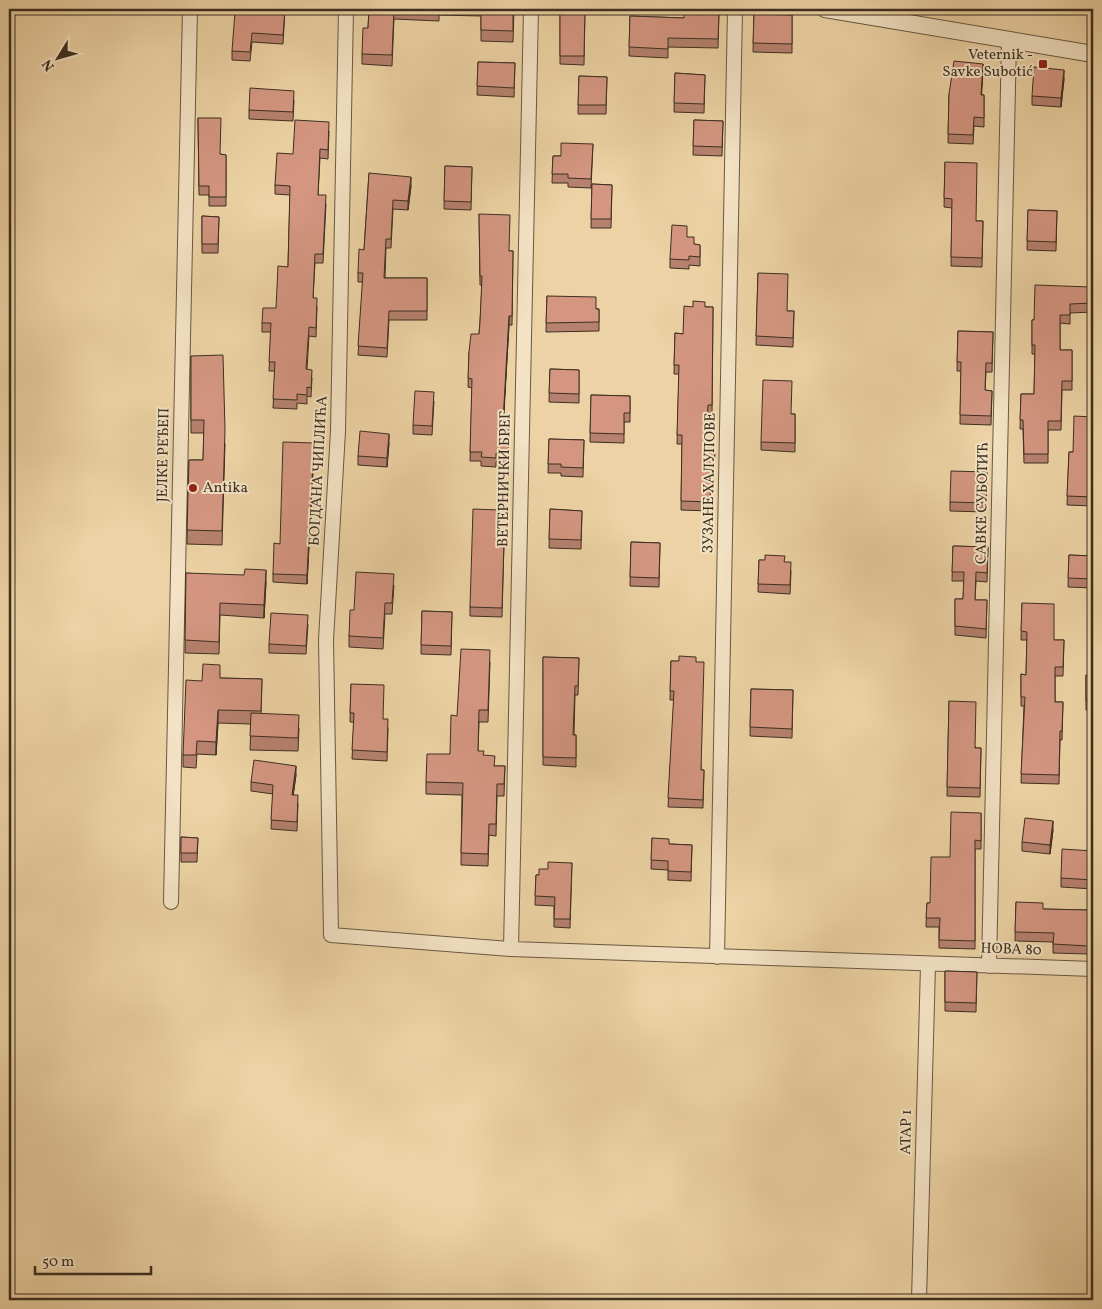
<svg xmlns="http://www.w3.org/2000/svg" width="1102" height="1309" font-family="Vollkorn,serif">
<style>
.lines{fill:none;stroke-linecap:round;stroke-linejoin:round}
.minor-casing{stroke:#695841;stroke-width:16}
.tertiary-casing{stroke:#695841;stroke-width:18}
.minor{stroke:#f3e2c4;stroke-width:14}
.tertiary{stroke:#f3e2c4;stroke-width:16}
.wall{fill:#b6816f;stroke:#3d2f20}
.shaded-wall{fill:#94695a;stroke:#3d2f20}
.building{fill:#d49681;stroke:#3d2f20}
.poi-dot{fill:#8f2418;stroke:#f3e2c4;stroke-width:2}
.labels{text-anchor:middle;dominant-baseline:central;stroke-width:4;stroke-linejoin:round;paint-order:stroke}
.poi-label{font-size:15px;fill:#3d2f20;stroke:#f3e2c4;text-anchor:end}
.street-label{font-size:15px;fill:#3d2f20;stroke:#f3e2c4}
</style>
<rect width="100%" height="100%" fill="#ecd2a4"/>
<filter id="stains"><feTurbulence type="fractalNoise" baseFrequency=".004" numOctaves="4"/><feColorMatrix values="0 0 0 0 .2 0 0 0 0 .09 0 0 0 0 .02 0 0 0 .5 -.17"/></filter>
<radialGradient id="worn" r=".72"><stop offset=".6" stop-color="#630" stop-opacity="0"/><stop offset="1" stop-color="#630" stop-opacity=".3"/></radialGradient>
<g class="lines">
<defs>
<path id="minor" d="M346,9L338,431L326,640L331,935L511,949L1093,969
M171,902L190,9
M511,949L531,9
M717,957L735,9
M989,966L1009,40
M919,1300L928,965"/>
<path id="tertiary" d="M825,9L1093,54"/>
</defs>
<use href="#minor" class="minor-casing"/>
<use href="#tertiary" class="tertiary-casing"/>
<use href="#minor" class="minor"/>
<use href="#tertiary" class="tertiary"/>
</g>
<path class="wall" d="M257,9H285L283,44L252,42L250,61L232,60V51L257,14Z
M369,9H514L513,42L481,41V16L439,15V21L394,19L392,66L362,64V54L368,28Z
M560,9H585L584,65L560,64Z
M719,11L718,48L668,47V58L629,56L630,16L684,18Z
M754,14L792,15V53L753,52Z
M478,62L515,63L514,97L477,95Z
M983,72L981,95H984V127L974,126L973,144L948,143L949,94Z
M675,73L705,75L704,113L674,112Z
M579,76L607,77L606,114H578Z
M1064,79L1061,107L1032,105V96Z
M294,100L293,121L249,119V110Z
M198,118L220,154L226,155V206H209V195H199Z
M694,120L723,121L722,156L693,155Z
M329,131L328,159L320,158L318,195L326,204L323,263H315L313,298L317,307L316,337L309,336L307,369L312,378L311,397L307,396V404L297,403V409L273,408L275,371H269L271,332H262V323L276,308L288,267L290,195L275,194V185L293,154Z
M593,144L591,188L568,187V183H552L553,156H561Z
M945,162L976,221H983L982,267L951,266L952,208L944,207Z
M445,166L472,167L471,210L444,209Z
M369,173L411,186L408,210L393,209L391,248H386L385,278H427V320H389L387,357L358,355L363,282H358V273L364,250Z
M592,184L612,185L611,228H591Z
M1028,210L1057,211L1056,251L1027,250Z
M479,214L509,251H513L512,325H509L503,423H509L508,463L496,462V467L481,466V461H470L472,388L468,387L469,352L479,334L480,322L482,285H480Z
M202,216L219,217L218,253H202Z
M687,237L694,244L700,245V266L689,265V269L670,268V259Z
M758,273L787,311H794L793,347L756,345Z
M1093,274V312L1070,313V324L1060,323V350H1072V390H1062L1061,430H1048V463H1024L1023,429H1020L1021,394H1034L1035,354H1032V320H1034L1089,287Z
M547,296L596,309H599V331L546,332Z
M705,307H713L712,414H708L706,444L715,445L714,484L711,483L710,511L681,510L682,444H677L679,374H674L675,333L683,334Z
M958,331L993,332L992,372H986L985,390L992,391L991,425L960,424L961,371H957Z
M191,356L225,444L222,545L187,544L189,460H203L204,433H191Z
M550,369L579,370V403L549,402Z
M591,395L630,396V422H624V443L590,442Z
M434,401L432,435L413,434V425Z
M792,414H795V452L761,450V442Z
M1093,417V506L1067,505L1069,452H1073Z
M549,439L584,440L583,477L561,476V473H548Z
M389,443L387,467L358,465V456Z
M314,452L307,584L273,582V574L280,544Z
M987,472L986,512L950,511V502Z
M550,509L582,511L581,549L549,548Z
M499,542H504L502,617L470,616V607Z
M631,542L660,543L659,587L630,586Z
M953,546L988,547L987,582L976,581L975,600H987L986,638L955,635V599H963L964,581H952Z
M1069,555L1093,556V588L1068,587Z
M759,560L785,562L791,571L790,594L758,592Z
M186,573L266,582L264,618L220,615L219,654L185,653Z
M394,585L392,614H385L383,649L349,647V636L354,610Z
M1022,603L1054,640H1064L1063,676H1055V702H1063L1062,740H1060L1059,784L1021,783L1024,706H1021V674L1026,675L1027,640H1021Z
M422,611L452,612L451,655L421,654Z
M308,624L306,654L269,653V644Z
M543,657L579,658L578,695H575L574,735H576V767L543,765Z
M671,661L696,662L701,770H704L703,808L668,807L674,700H670Z
M490,662L488,722H479L478,751L495,766H505L504,796H497L496,836L489,835L488,866L461,865L462,795L426,794V782L450,754L457,716Z
M1086,675H1093V710H1086Z
M220,678L262,679L261,714L299,728L298,751L250,750L251,724L218,723L216,755L197,754L196,768L183,767V755L202,681Z
M351,684L383,719L388,728L387,761L352,759L354,722H350Z
M751,689L793,690L792,738L750,736Z
M949,701L976,748H981L980,797L947,796Z
M296,775L293,795L298,804L297,831L271,829L273,794L251,791V782Z
M981,813V849H975V949L939,948V927H926L927,903H930L950,857Z
M1053,830L1050,854L1022,851V842Z
M181,837L198,838L197,862H181Z
M652,838L669,844L692,845L691,881L668,880V870L651,869Z
M1093,851V889L1061,887V878Z
M572,863L570,928L554,927V906L535,905L536,875H539L548,869Z
M1016,902L1043,909L1089,910L1088,954L1053,953V942L1015,941Z
M945,971L977,972L976,1012L945,1011Z"/>
<path class="shaded-wall" d="M983,64V72L981,104V95Z
M1064,70V79L1061,107V98Z
M411,177V186L408,210V201Z
M509,316V325L503,431V422Z
M389,434V443L387,467V458Z
M314,443V452L307,584V575Z
M266,570V582L264,618V605Z
M218,710V723L216,755V742Z
M296,766V775L292,804V795Z
M1053,821V830L1050,854V845Z"/>
<path class="building" d="M257,9H285L283,35L252,33L250,52L232,51L235,12L257,14Z
M369,9H394L392,55L362,54L363,28H368Z
M397,9H439V10Z
M481,9H513V31L481,30Z
M560,9H585L584,56H560Z
M684,9L719,11L718,39L668,38V49L629,47L630,16L684,18Z
M754,14L792,15V44L753,43Z
M954,61L983,64L981,95H984V118L974,117L973,135L948,134L949,94Z
M478,62L515,63L514,88L477,86Z
M1034,67L1064,70L1061,98L1032,96Z
M675,73L705,75L704,104L674,103Z
M579,76L607,77L606,105H578Z
M250,88L294,91L293,112L249,110Z
M198,118H221L220,154L226,155V197H209V186H199Z
M295,120L329,122L328,150L320,149L318,195H326L323,254H315L313,298H317L316,328L309,327L306,369L312,370L311,388L307,387V395L297,394V400L273,399L275,362H269L271,323H262L263,308H276L278,266L288,267L290,186L275,185L277,153L293,154Z
M694,120L723,121L722,147L693,146Z
M561,143L593,144L591,179L568,178V174H552L553,156H561Z
M945,162L977,163L976,221H983L982,258L951,257L952,199L944,198Z
M445,166L472,167L471,202L444,201Z
M369,173L411,177L408,201L393,200L391,239H386L384,278H427V311H389L387,348L358,346L363,273H358L359,249L364,250Z
M592,184L612,185L611,219H591Z
M1028,210L1057,211L1056,242L1027,241Z
M479,214L510,215L509,251H513L512,316H509L503,422L509,423L508,454L496,453V458L481,457L482,452H470L472,379L468,378L469,352L471,334H479L480,322L482,276H480Z
M202,216L219,217L218,244H202Z
M672,225L687,226V237H694V244L700,245V257L689,256V260L670,259Z
M758,273L788,274L787,311H794L793,338L756,336Z
M1089,274H1093V303L1070,304V315H1060V350H1072V381H1062L1061,421H1048V454H1024L1023,420H1020L1021,394H1034L1035,345H1032V320H1034L1035,285L1090,287Z
M547,296L596,297V309H599V322L546,323Z
M693,301L705,302V307H713L712,405H708L706,444L715,445L714,475H711L710,502L681,501L682,435H677L679,365H674L675,333L683,334L684,306L693,307Z
M958,331L993,332L992,363H986L985,390L992,391L991,416L960,415L961,362H957Z
M223,355L225,430L222,531L187,530L189,460H203L204,420H191V356Z
M550,369L579,370V394L549,393Z
M763,380L792,381L791,414H795V443L761,442Z
M415,391L434,392L432,426L413,425Z
M591,395L630,396V413H624V434L590,433Z
M1074,416L1093,417V497L1067,496L1069,452H1073Z
M360,431L389,434L387,458L358,456Z
M549,439L584,440L583,468L561,467V464H548Z
M283,442L314,443L307,575L273,574L274,543L280,544Z
M951,471L987,472L986,503L950,502Z
M473,509L500,510L499,542H504L502,608L470,607Z
M550,509L582,511L581,540L549,539Z
M631,542L660,543L659,578L630,577Z
M953,546L988,547L987,573L976,572L975,600H987L986,629L955,626V599H963L964,572H952Z
M765,555L785,556L784,562H791L790,585L758,584L759,560H765Z
M1069,555L1093,556V579L1068,578Z
M245,569L266,570L264,605L220,603L219,642L185,640L186,573L244,575Z
M356,572L394,574L392,603H385L383,638L349,636L350,610H354Z
M1022,603L1054,604V640H1064L1063,667H1055V702H1063L1062,731H1060L1059,775L1021,774L1025,697H1021V674L1026,675L1027,632L1021,631Z
M422,611L452,612L451,646L421,645Z
M271,613L308,615L306,646L269,644Z
M461,649L490,650L488,710H479L478,751H484L483,755L495,756L494,766H505L504,784H497L496,824H489L488,854L461,853L463,783L426,782L427,754H450L451,715L457,716Z
M679,656L696,657V662H704L701,770H704L703,800L668,798L674,691H670L671,661H679Z
M543,657L579,658L578,686H575L573,735H576V758L543,757Z
M203,664L220,665V678L262,679L261,711L218,710L216,742L197,741L196,755H183L186,680L202,681Z
M1086,675H1093V700L1086,701Z
M351,684L384,685L383,719H388L387,752L352,750L354,713H350Z
M751,689L793,690L792,729L750,727Z
M949,701L976,702L975,748H981L980,788L947,787Z
M251,713L299,715L298,738L250,736Z
M254,760L296,766L292,795H298L297,822L271,820L273,785L251,782Z
M951,812L981,813V841L975,840V941L939,940L940,918H926L927,903H930L931,857H950Z
M1025,818L1053,821L1050,845L1022,842Z
M181,837L198,838L197,853H181Z
M652,838L669,839V844L692,845L691,872L668,871V861L651,860Z
M1062,849L1093,851V880L1061,878Z
M548,862L572,863L570,919H554L555,897L535,896L536,875H539V869H548Z
M1016,902L1043,903V909L1089,910L1088,946L1053,944L1054,933L1015,932Z
M945,971L977,972L976,1003L945,1002Z"/>
<g class="poi-dot">
<rect x="1038" y="59" width="10" height="10" rx="2.5"/>
<circle cx="193" cy="488" r="5"/>
</g>
<g class="labels">
<g class="poi-label">
<text x="1033" y="55">Veternik -<tspan x="1033" dy="17">Savke Subotić</tspan></text>
<text x="203" y="488" text-anchor="start">Antika</text>
</g>
<g class="street-label">
<text transform="translate(164 455) rotate(-89)">ЈЕЛКЕ РЕЂЕП</text>
<text transform="translate(319 471) rotate(-87)">БОГДАНА ЧИПЛИЋА</text>
<text transform="translate(505 479) rotate(-89)">ВЕТЕРНИЧКИ БРЕГ</text>
<text transform="translate(710 483) rotate(-89)">ЗУЗАНЕ ХАЛУПОВЕ</text>
<text transform="translate(983 503) rotate(-89)">САВКЕ СУБОТИЋ</text>
<text transform="translate(1011 950) rotate(2)">НОВА 80</text>
<text transform="translate(907 1132) rotate(-89)">АТАР 1</text>
</g>
</g>
<rect width="1102" height="1309" fill="none" stroke="#ecd2a4" stroke-width="30"/>
<rect x="10" y="10" width="1082" height="1289" fill="none" stroke="#3d2f20" stroke-width="2.5"/>
<rect x="15" y="15" width="1072" height="1279" fill="none" stroke="#3d2f20"/>
<g transform="translate(58 58) rotate(233)" stroke="#f3e2c4" stroke-width="4" paint-order="stroke">
<path d="M0-4L9 19L0 12L-9 19Z" fill="#3d2f20"/>
<text y="-8" font-size="14" font-weight="bold" text-anchor="middle" fill="#3d2f20">N</text>
</g>
<path d="M35 1266v8h116v-8" fill="none" stroke="#3d2f20" stroke-width="2.5"/>
<text x="42" y="1266" font-size="15" fill="#3d2f20" stroke="#f3e2c4" stroke-width="4" paint-order="stroke">50 m</text>
<rect width="100%" height="100%" filter="url(#stains)"/>
<rect width="100%" height="100%" fill="url(#worn)"/>
</svg>
